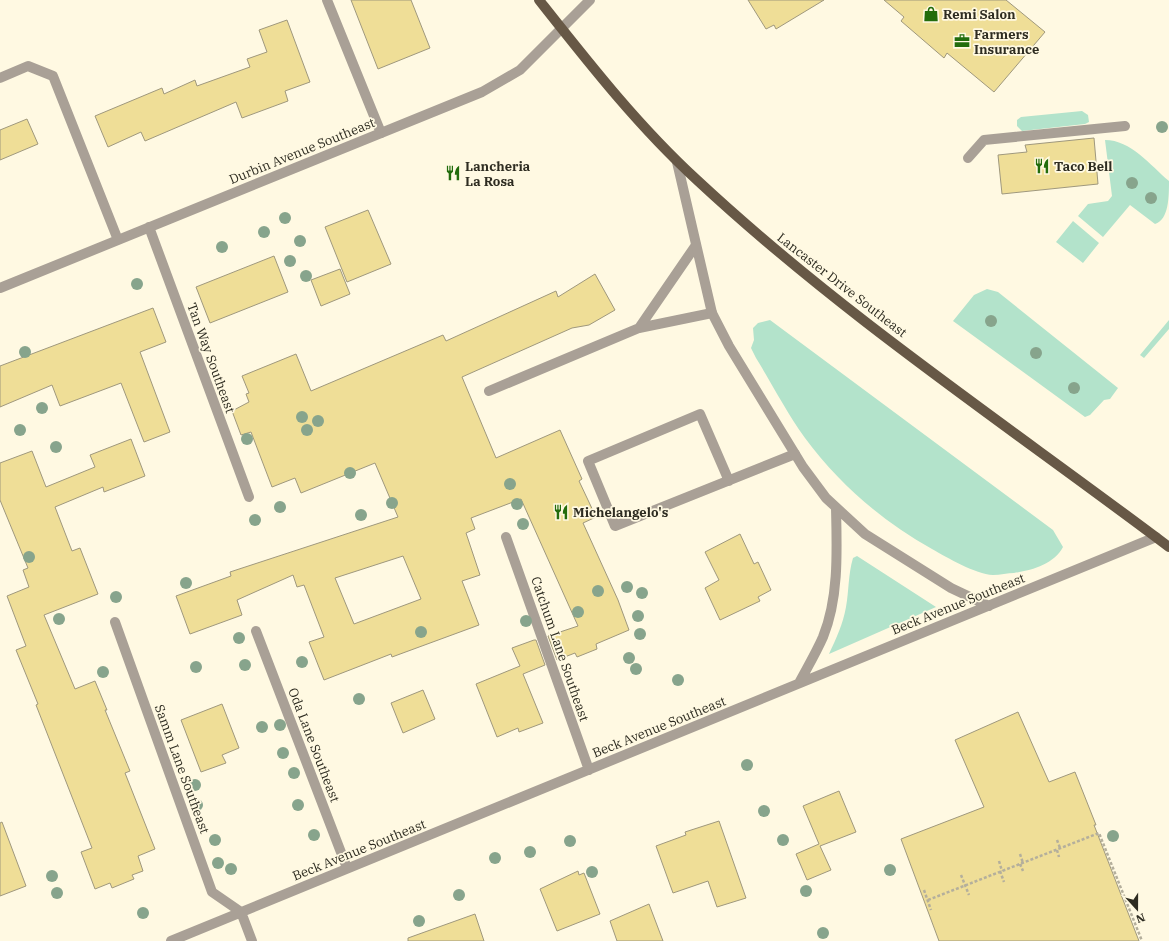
<svg xmlns="http://www.w3.org/2000/svg" width="1169" height="941" font-family="'IBM Plex Serif',serif">
<style>
.green{fill:#b3e3cb}
.building{fill:#efde97;stroke:#9f987d;fill-rule:evenodd}
.lines{fill:none;stroke-linecap:round;stroke-linejoin:round}
.path{stroke:#b4af9c;stroke-width:2.5;stroke-dasharray:3 2;stroke-linecap:butt}
.lane{stroke:#a9a096;stroke-width:10}
.street{stroke:#a9a096;stroke-width:10}
.primary{stroke:#675846;stroke-width:10}
.tree{fill:#87a48c}
.labels{text-anchor:middle;dominant-baseline:central;stroke-width:3.5;stroke-linejoin:round;paint-order:stroke}
.poi-label{font-size:13px;font-weight:bold;fill:#2e2c21;stroke:#fff9e2;text-anchor:start}
.street-label{font-size:13px;fill:#2e2c21;stroke:#fff9e2}
</style>
<rect width="100%" height="100%" fill="#fff9e2"/>
<path class="green" d="M1082,111L1088,115L1089,122L1085,124L1022,131L1017,126V120L1021,117Z
M1105,140C1131,140 1150,165 1169,181C1169,196 1169,220 1155,224L1130,205L1103,237L1078,216L1088,204L1108,201L1112,196Z
M1073,221L1099,243L1083,263L1056,242Z
M987,289L998,292L1118,388L1110,399L1104,400L1090,415L1085,417L953,321L974,295Z
M770,320L1053,530L1063,547C1054,564 1033,570 1014,573C1008,573 1000,575 993,575C975,574 948,558 932,549C882,521 839,484 805,438C787,413 772,384 756,358L751,348L754,340L753,328L758,323Z
M1169,320V329L1144,358L1140,355Z
M857,556L936,607L829,654C836,639 843,624 846,607C849,591 848,575 853,558Z"/>
<path class="building" d="M351,0H411L430,48L378,69Z
M748,0H824L776,29L774,25L766,29Z
M884,0H1006L1045,32L994,92L947,53L944,58L901,21L904,17Z
M287,20L310,82L285,91L288,101L242,118L236,102L145,141L141,132L108,147L95,116L162,88L164,94L195,80L197,86L250,67L247,59L267,52L259,30Z
M27,119L38,144L0,160V130Z
M1094,138L1098,184L1002,194L998,155L1027,152L1025,145Z
M368,210L391,264L347,282L325,227Z
M274,256L288,292L210,323L196,287Z
M340,269L350,294L321,306L311,280Z
M595,274L615,310L589,325L572,328L462,377L496,458L560,430L582,479L579,481L596,517L583,523L618,600L629,630L596,644L597,649L577,657L575,653L557,660L548,636L578,626L521,499L471,518L475,529L466,533L480,575L462,581L479,625L392,657L391,654L324,680L309,642L324,637L304,585L297,587L293,575L237,600L242,615L190,634L176,596L231,576L230,572L398,517L375,463L301,493L295,478L272,487L251,432L241,435L232,411L249,402L246,394L249,393L242,376L296,354L311,391L443,335L446,341L556,291L558,297ZM403,556L421,599L354,624L335,578Z
M153,308L166,342L140,352L170,432L144,442L121,383L60,406L52,385L0,407V366Z
M131,439L145,476L104,492L103,487L55,507L72,551L80,548L98,594L44,615L75,689L95,681L107,710H105L130,771L125,773L155,849L138,856L143,871L132,875L134,879L112,888L110,883L95,889L81,852L92,848L36,705L38,704L16,650L26,646L7,596L29,587L23,570L28,568L0,500V463L32,451L46,487L95,467L90,455Z
M740,534L754,564L758,562L771,590L758,597L760,601L720,620L705,588L719,580L705,552Z
M534,640H536L545,665L523,674L543,723L519,732L518,728L497,737L476,684L520,666L512,648Z
M423,690L435,719L403,733L391,703Z
M222,704L239,748L222,755L226,763L201,772L181,720Z
M1018,712L1049,782L1075,772L1096,825H1094L1139,941H939L901,839L984,807L955,740Z
M839,791L856,832L820,846L831,870L807,880L796,854L819,844L803,806Z
M719,821L746,898L717,907L708,881L673,893L656,846L686,835L685,832Z
M2,822L26,886L0,896V823Z
M578,871L579,875L584,873L600,914L557,931L540,889Z
M649,904L663,941H617L610,921Z
M475,914L484,941H408V938Z"/>
<g class="lines">
<path class="path" d="M1057,840L1060,848
M1057,850L1059,857
M1020,854L1023,863
M999,861L1002,871
M1020,864L1023,871
M1000,871L1004,882
M961,875L969,895
M924,890L931,910
M928,900L1099,833L1142,941"/>
<path class="lane" d="M327,0L381,133
M968,158L984,140L1125,126
M696,245L639,328L712,313
M489,391L639,328
M729,481L700,414L588,461L615,526L795,454"/>
<path class="street" d="M0,78L28,66L53,76L118,240
M677,162L712,313L729,346L803,467L826,498L865,534L951,588L989,606
M149,227L249,497
M0,288L482,92L520,70L590,0
M506,537L589,770
M115,622L212,892L241,912L252,941
M256,631L347,868
M799,683C807,668 816,653 823,637C839,598 837,550 836,508
M171,941L1156,537"/>
<path class="primary" d="M539,0C588,62 638,126 697,180C843,316 1010,427 1169,547"/>
</g>
<g class="tree">
<circle cx="1162" cy="127" r="6"/>
<circle cx="1132" cy="183" r="6"/>
<circle cx="1151" cy="198" r="6"/>
<circle cx="285" cy="218" r="6"/>
<circle cx="264" cy="232" r="6"/>
<circle cx="300" cy="241" r="6"/>
<circle cx="222" cy="247" r="6"/>
<circle cx="290" cy="261" r="6"/>
<circle cx="306" cy="276" r="6"/>
<circle cx="137" cy="284" r="6"/>
<circle cx="991" cy="321" r="6"/>
<circle cx="25" cy="352" r="6"/>
<circle cx="1036" cy="353" r="6"/>
<circle cx="1074" cy="388" r="6"/>
<circle cx="42" cy="408" r="6"/>
<circle cx="302" cy="417" r="6"/>
<circle cx="318" cy="421" r="6"/>
<circle cx="20" cy="430" r="6"/>
<circle cx="307" cy="430" r="6"/>
<circle cx="247" cy="439" r="6"/>
<circle cx="56" cy="447" r="6"/>
<circle cx="350" cy="473" r="6"/>
<circle cx="510" cy="484" r="6"/>
<circle cx="392" cy="503" r="6"/>
<circle cx="517" cy="504" r="6"/>
<circle cx="280" cy="507" r="6"/>
<circle cx="361" cy="515" r="6"/>
<circle cx="255" cy="520" r="6"/>
<circle cx="523" cy="524" r="6"/>
<circle cx="29" cy="557" r="6"/>
<circle cx="186" cy="583" r="6"/>
<circle cx="627" cy="587" r="6"/>
<circle cx="598" cy="591" r="6"/>
<circle cx="642" cy="593" r="6"/>
<circle cx="116" cy="597" r="6"/>
<circle cx="578" cy="612" r="6"/>
<circle cx="638" cy="616" r="6"/>
<circle cx="59" cy="619" r="6"/>
<circle cx="526" cy="621" r="6"/>
<circle cx="421" cy="632" r="6"/>
<circle cx="640" cy="634" r="6"/>
<circle cx="239" cy="638" r="6"/>
<circle cx="629" cy="658" r="6"/>
<circle cx="302" cy="662" r="6"/>
<circle cx="245" cy="665" r="6"/>
<circle cx="196" cy="667" r="6"/>
<circle cx="636" cy="669" r="6"/>
<circle cx="103" cy="672" r="6"/>
<circle cx="678" cy="680" r="6"/>
<circle cx="359" cy="699" r="6"/>
<circle cx="280" cy="725" r="6"/>
<circle cx="262" cy="727" r="6"/>
<circle cx="283" cy="753" r="6"/>
<circle cx="747" cy="765" r="6"/>
<circle cx="294" cy="773" r="6"/>
<circle cx="195" cy="785" r="6"/>
<circle cx="197" cy="805" r="6"/>
<circle cx="298" cy="805" r="6"/>
<circle cx="764" cy="811" r="6"/>
<circle cx="314" cy="835" r="6"/>
<circle cx="1113" cy="836" r="6"/>
<circle cx="215" cy="840" r="6"/>
<circle cx="783" cy="840" r="6"/>
<circle cx="570" cy="841" r="6"/>
<circle cx="530" cy="852" r="6"/>
<circle cx="495" cy="858" r="6"/>
<circle cx="218" cy="863" r="6"/>
<circle cx="231" cy="869" r="6"/>
<circle cx="890" cy="870" r="6"/>
<circle cx="592" cy="872" r="6"/>
<circle cx="52" cy="876" r="6"/>
<circle cx="806" cy="891" r="6"/>
<circle cx="57" cy="893" r="6"/>
<circle cx="459" cy="895" r="6"/>
<circle cx="143" cy="913" r="6"/>
<circle cx="419" cy="921" r="6"/>
<circle cx="823" cy="933" r="6"/>
</g>
<defs>
<symbol id="shop-bare" viewBox="-9 -9 18 18"><path d="M-5-2.5h2.3a2.7 3.5 0 0 1 5.4 0H5L5.5 6h-11ZM-1.5-2.5h3a1.5 2.3 0 0 0-3 0Z" fill="#226c0c" stroke="#fff9e2" stroke-width="2.5" paint-order="stroke"/></symbol>
<symbol id="office-bare" viewBox="-9 -9 18 18"><path d="M-6-3h4V-5.5h4V-3h4V5H-6ZM-1-4.5V-3h2v-1.5ZM-6 0V1H6V0Z" fill="#226c0c" stroke="#fff9e2" stroke-width="2.5" paint-order="stroke"/></symbol>
<symbol id="restaurant-bare" viewBox="-9 -9 18 18"><path d="M-5-6h1v4h1v-4h1v4h1v-4h1v5L-1.5 .5V6h-2V.5L-5-1ZM5-6V6H3V1.5H1.5Q1.5-4 5-6Z" fill="#226c0c" stroke="#fff9e2" stroke-width="2.5" paint-order="stroke"/></symbol>
</defs>
<g fill-rule="evenodd">
<use href="#shop-bare" x="920" y="3" width="22" height="22"/>
<use href="#office-bare" x="951" y="30" width="22" height="22"/>
<use href="#restaurant-bare" x="1031" y="155" width="22" height="22"/>
<use href="#restaurant-bare" x="442" y="162" width="22" height="22"/>
<use href="#restaurant-bare" x="550" y="501" width="22" height="22"/>
</g>
<g class="labels">
<g class="poi-label">
<text x="943" y="14">Remi Salon</text>
<text x="974" y="34">Farmers<tspan x="974" dy="15">Insurance</tspan></text>
<text x="465" y="166">Lancheria<tspan x="465" dy="15">La Rosa</tspan></text>
<text x="1054" y="166">Taco Bell</text>
<text x="573" y="512">Michelangelo's</text>
</g>
<g class="street-label">
<text transform="translate(302 151) rotate(-22)">Durbin Avenue Southeast</text>
<text transform="translate(842 285) rotate(38)">Lancaster Drive Southeast</text>
<text transform="translate(211 358) rotate(70)">Tan Way Southeast</text>
<text transform="translate(958 604) rotate(-22)">Beck Avenue Southeast</text>
<text transform="translate(560 649) rotate(71)">Catchum Lane Southeast</text>
<text transform="translate(659 727) rotate(-22)">Beck Avenue Southeast</text>
<text transform="translate(314 745) rotate(69)">Oda Lane Southeast</text>
<text transform="translate(182 769) rotate(70)">Samm Lane Southeast</text>
<text transform="translate(359 850) rotate(-22)">Beck Avenue Southeast</text>
</g>
</g>
<g transform="translate(1137 909) rotate(159)" stroke="#fff9e2" stroke-width="3" paint-order="stroke">
<path d="M0-3L7 15L0 10L-7 15Z" fill="#2e2c21"/>
<text y="-6" font-size="11" font-weight="bold" text-anchor="middle" fill="#2e2c21">N</text>
</g>
</svg>
